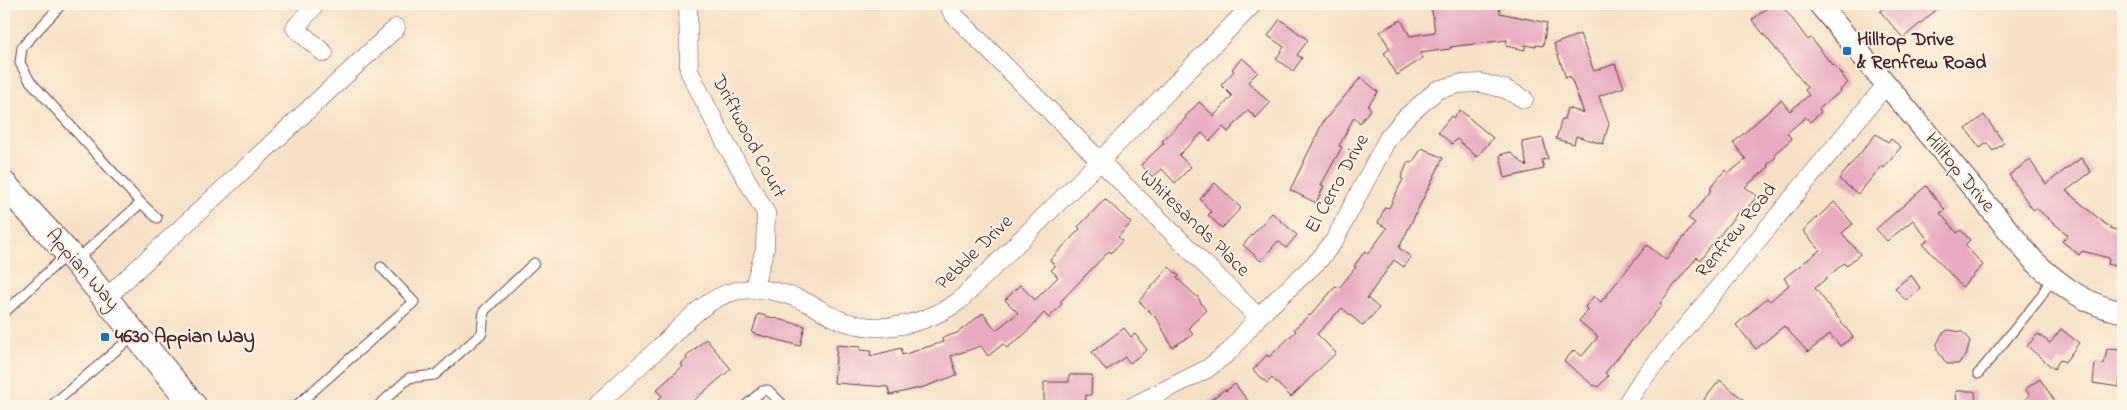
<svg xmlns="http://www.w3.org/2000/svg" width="2127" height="410" font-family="'Indie Flower',sans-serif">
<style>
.building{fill:#e7aac1}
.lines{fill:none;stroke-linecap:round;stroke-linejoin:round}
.service-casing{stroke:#643c43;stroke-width:11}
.minor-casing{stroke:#643c43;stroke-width:19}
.tertiary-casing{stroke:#643c43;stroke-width:23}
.secondary-casing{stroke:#643c43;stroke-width:27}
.service{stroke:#fff;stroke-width:9}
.minor{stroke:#fff;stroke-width:18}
.tertiary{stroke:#fff;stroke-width:21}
.secondary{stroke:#fff;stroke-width:25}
.poi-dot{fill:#1f6fb2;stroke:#fcf5e5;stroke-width:2}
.labels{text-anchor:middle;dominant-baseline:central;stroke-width:4;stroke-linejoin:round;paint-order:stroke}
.poi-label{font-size:20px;font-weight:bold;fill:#4a1f2b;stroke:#fcf5e5;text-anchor:start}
.street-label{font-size:20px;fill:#4a1f2b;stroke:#fcf5e5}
</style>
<rect width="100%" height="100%" fill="#fcf5e5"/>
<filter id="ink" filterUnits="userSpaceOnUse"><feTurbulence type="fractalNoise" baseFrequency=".02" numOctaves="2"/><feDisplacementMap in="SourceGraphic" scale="10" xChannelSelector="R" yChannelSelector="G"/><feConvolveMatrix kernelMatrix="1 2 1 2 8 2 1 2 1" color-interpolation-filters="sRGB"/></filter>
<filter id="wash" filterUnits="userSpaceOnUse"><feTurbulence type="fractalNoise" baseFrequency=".0096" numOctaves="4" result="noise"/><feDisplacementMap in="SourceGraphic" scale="20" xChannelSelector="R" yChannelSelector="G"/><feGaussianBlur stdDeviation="1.12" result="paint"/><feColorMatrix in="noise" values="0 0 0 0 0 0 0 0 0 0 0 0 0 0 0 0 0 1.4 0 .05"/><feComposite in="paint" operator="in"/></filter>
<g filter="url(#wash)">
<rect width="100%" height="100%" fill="#f6e1c8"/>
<g id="blocks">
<path class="building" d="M1441,4H1499L1500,13L1547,23L1543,46L1536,45V47L1525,45V50L1506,46L1507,40L1450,47V49L1420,53L1423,58L1397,75L1384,53L1390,49L1380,32L1401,20L1410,36L1435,32L1431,5Z
M1772,4H1781L1808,40L1811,38L1833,66L1834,65L1848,83L1840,90L1841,91L1819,109L1821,112L1810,122L1806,117L1787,133L1792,139L1774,154L1776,157L1767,165L1769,167L1745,187L1757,196L1742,215L1739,211L1700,260L1697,257L1660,303L1662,305L1605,373L1608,376L1598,387L1595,385L1594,386L1564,361L1574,350L1582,356L1598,337L1579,321L1588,310L1585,307L1594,296L1601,302L1647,245L1666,260L1695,223L1688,218L1712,190L1710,188L1725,170L1729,173L1746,159L1733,143L1781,100L1790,111L1809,95L1805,90L1807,87L1752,20Z
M1889,4H1943L1903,38L1880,11Z
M1280,19L1308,40L1297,55L1302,58L1293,71L1276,59L1284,47L1268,36Z
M1580,34L1594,71L1615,64L1624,87L1599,96L1609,124L1603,144L1576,136L1574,144L1556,139L1562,119H1564L1567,108L1584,113L1570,76L1566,78L1554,44Z
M1242,58L1258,72L1248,82L1270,103L1256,118L1248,110L1228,132L1223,127L1210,141L1202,133L1179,155L1191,167L1175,183L1162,169L1153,177L1141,165L1164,143L1162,141L1186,118L1185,117L1199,102L1214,116L1232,96L1221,85L1234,71L1232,69Z
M1361,77L1378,92L1368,106L1371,109L1360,123L1354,117L1339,146L1342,147L1321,185L1324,186L1316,203L1290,190L1323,122Z
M1460,110L1493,138L1477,157L1457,139L1452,144L1438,132L1451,116L1453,118Z
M1984,115L2004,143L1993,151L1987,143L1980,148L1966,129Z
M1876,134L1888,142L1891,139L1901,147L1884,168L1882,166L1858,194L1839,179Z
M1543,138L1548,159L1542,160L1544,169L1505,178L1500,155L1510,152L1527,167L1522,142Z
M1422,148L1443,158L1399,248L1411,257L1404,267L1394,260L1367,298L1379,308L1363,326L1342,308L1336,314L1317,334L1336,353L1291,397L1272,378L1267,383L1253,370L1267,355L1269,357L1296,331L1294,329L1309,315L1310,316L1336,286L1339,288L1356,267L1354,266L1365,251L1368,254L1387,228L1378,223L1385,207L1389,208L1403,179L1401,178L1408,162L1412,163Z
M2081,158L2091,172L2066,191L2110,228L2123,232V268L2108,264L2109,258L2082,251L2079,255L2062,241L2068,235L2036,208L2033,210L2009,175L2030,160L2046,184Z
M1215,183L1241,208L1222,228L1208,215L1211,212L1200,199Z
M1926,186L1945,210L1940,213L1957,233L1961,230L1970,240L1965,245L1983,265L1962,287L1923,244L1928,240L1913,220L1887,241L1876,229Z
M1105,199L1131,223L1118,237L1122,241L1111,253L1109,251L1060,302L1062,304L1049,318L1044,313L1025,334L1007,348L1003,344L988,356L981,346L951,356L957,375L924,387L890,395L888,387L834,383L837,345L861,347L860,350L871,351L870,356L901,348L902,355L943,342L942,338L957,333L983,313L996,330L1018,313L1005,300L1020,285L1035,300L1058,277L1051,270L1055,266L1050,260L1080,229L1078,227Z
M1834,202L1853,224L1842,233L1860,254L1846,266L1844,263L1815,288L1853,337L1840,346L1830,334L1808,352L1784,326L1756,349L1736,325L1767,298L1770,301L1789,285L1784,278L1820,250L1803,231Z
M1272,213L1297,235L1286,248L1278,241L1261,261L1243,245Z
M1169,267L1179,276L1177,278L1196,296H1197L1206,311L1190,326L1191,327L1189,328L1193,335L1172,347L1158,320L1139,301Z
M1911,275L1921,289L1906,301L1895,288Z
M758,314L805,326L800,346L752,333Z
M1124,328L1131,337L1135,334L1147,350L1130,363L1125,357L1106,371L1092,352Z
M2061,329L2079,343L2065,362L2060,360L2054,369L2027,346L2038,334L2050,343Z
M1948,330L1962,332L1967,336L1970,342L1966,356L1958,364H1947L1937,350V344L1942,334Z
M706,339L731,369L687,406H652L662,396L656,390L683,366L681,364L687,359L686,357Z
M2107,349L2123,350V374H2121L2119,387L2093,383L2095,363L2104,364Z
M1069,375H1092L1091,395H1086L1085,406H1044V382H1069Z
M2040,379L2058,406H2017L2030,395L2025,389Z
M1720,380L1751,406H1710L1703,401Z
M1235,384L1252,406H1203L1225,389L1226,391Z
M1956,391H1975L1976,406H1957Z"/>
</g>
</g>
<g filter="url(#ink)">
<use href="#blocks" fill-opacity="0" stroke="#643c43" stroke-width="1"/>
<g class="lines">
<defs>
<path id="service" d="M62,4L22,47L20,63L30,81L141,203L75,261
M141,203L157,218
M4,313L67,254
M1978,374L2040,298L2052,277
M51,406L134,335
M296,406L414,302L381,267
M378,406L409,378L435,375L482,333L484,311L534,263
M745,406L762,391L768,390L784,406"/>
<path id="minor" d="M316,4L295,28L324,53
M688,4L689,71L726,144L766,213L765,249L753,290
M948,4L953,14L1100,161L1258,317
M106,298L396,28
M595,406C617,386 638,367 660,347C681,327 706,297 736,291C761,286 788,293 810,304C820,309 829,316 840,320C880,335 925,325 959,301L1100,161L1253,4
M1133,406L1207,369L1230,351L1258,317L1319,260L1334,241L1388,138L1405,118L1437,90L1459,84L1481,83L1505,89L1524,99
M1625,406L1641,381L1886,85"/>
<path id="tertiary" d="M1819,4L2034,261C2060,285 2087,306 2123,312"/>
<path id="secondary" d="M4,184L75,261L194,406"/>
</defs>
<use href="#service" class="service-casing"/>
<use href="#minor" class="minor-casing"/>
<use href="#tertiary" class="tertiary-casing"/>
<use href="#secondary" class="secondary-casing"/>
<use href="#service" class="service"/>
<use href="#minor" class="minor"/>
<use href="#tertiary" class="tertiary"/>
<use href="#secondary" class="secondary"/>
</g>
</g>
<g class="poi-dot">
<rect x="1842" y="46" width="10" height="10" rx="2.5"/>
<rect x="100" y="332" width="10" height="10" rx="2.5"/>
</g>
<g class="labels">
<g class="poi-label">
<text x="1857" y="40">Hilltop Drive<tspan x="1857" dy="23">&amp; Renfrew Road</tspan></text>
<text x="115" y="337">4630 Appian Way</text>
</g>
<g class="street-label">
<text transform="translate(748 137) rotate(62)">Driftwood Court</text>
<text transform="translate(1959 173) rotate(50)">Hilltop Drive</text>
<text transform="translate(1338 184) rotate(-61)">El Cerro Drive</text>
<text transform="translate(1194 224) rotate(44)">Whitesands Place</text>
<text transform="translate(1737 231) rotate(-51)">Renfrew Road</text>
<text transform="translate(975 253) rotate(-44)">Pebble Drive</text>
<text transform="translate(82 270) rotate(49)">Appian Way</text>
</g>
</g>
<rect width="2127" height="410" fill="none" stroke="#fcf5e5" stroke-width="20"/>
</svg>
